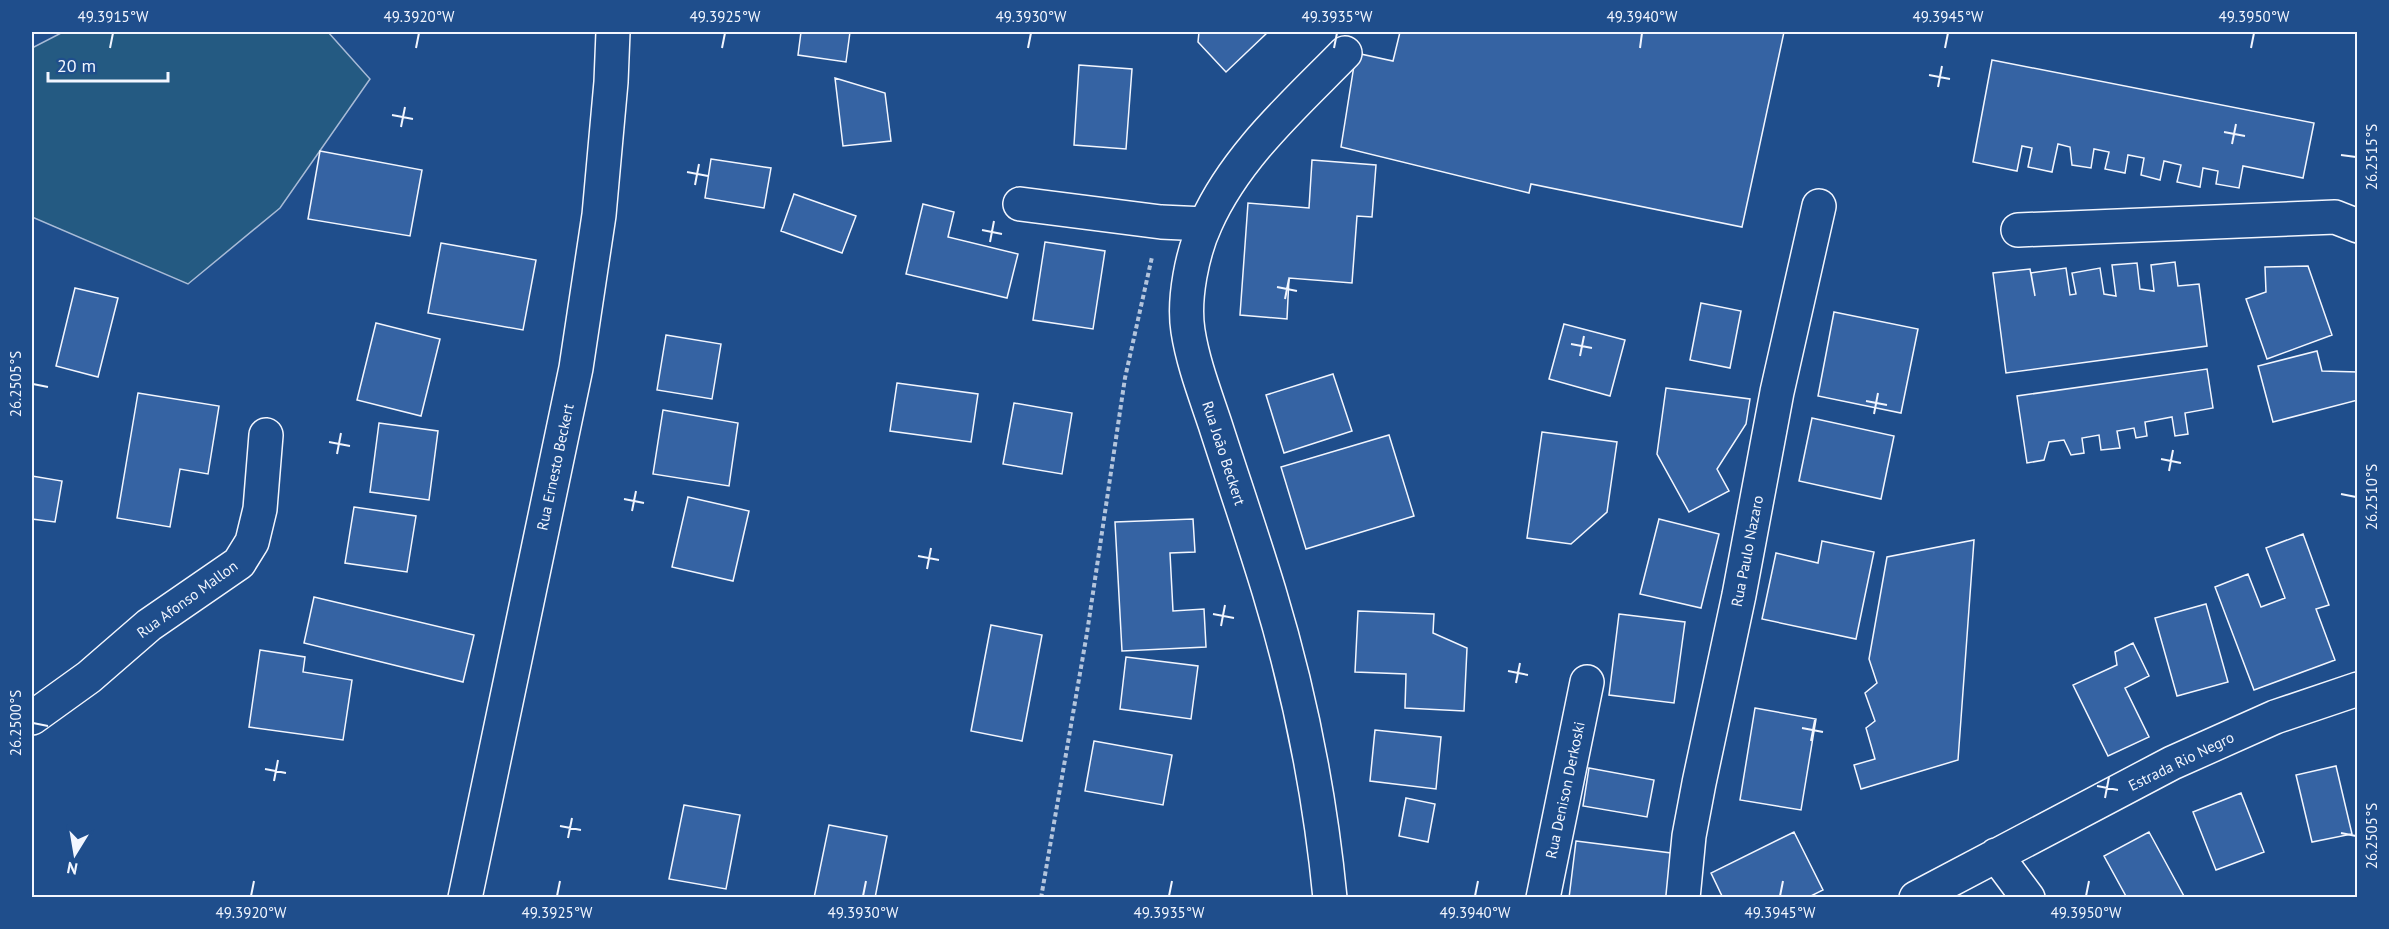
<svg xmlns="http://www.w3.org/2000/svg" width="2389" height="929" font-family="'PT Sans',sans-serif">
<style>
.green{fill:#245a82;stroke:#a8bbd7;stroke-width:1.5}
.building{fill:#3563a3;stroke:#f2f6ff;stroke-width:1.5}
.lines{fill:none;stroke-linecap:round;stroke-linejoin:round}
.minor-casing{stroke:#f2f6ff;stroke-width:36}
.path{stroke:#b3c4dc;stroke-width:4;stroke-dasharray:4.5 3;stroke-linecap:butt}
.minor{stroke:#1f4e8c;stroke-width:33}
.ticks{fill:none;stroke:#f2f6ff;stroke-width:2}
.labels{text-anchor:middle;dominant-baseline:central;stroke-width:4.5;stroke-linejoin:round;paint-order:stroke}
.street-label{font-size:15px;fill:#f2f6ff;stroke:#1f4e8c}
.neatline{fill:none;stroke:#f2f6ff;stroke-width:2}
.ticks-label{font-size:15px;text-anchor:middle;fill:#f2f6ff}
</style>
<rect width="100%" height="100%" fill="#1f4e8c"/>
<path class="green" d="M63,32H328L370,79L280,208L188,284L32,217V48Z"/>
<path class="building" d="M801,32H850L846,62L798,55Z
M1199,32H1268L1226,72L1198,42Z
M1400,32H1784L1742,227L1531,184L1529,193L1341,147L1356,53L1393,61Z
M1992,60L2314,123L2303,178L2243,166L2239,188L2216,184L2218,171L2203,168L2200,187L2177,182L2181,165L2164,161L2160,180L2141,175L2144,158L2128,155L2125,173L2105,169L2109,152L2094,149L2091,168L2072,165L2070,147L2058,144L2052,172L2028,167L2032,148L2022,146L2017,171L1973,162Z
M1079,65L1132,69L1126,149L1074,145Z
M835,78L885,93L891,141L843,146Z
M320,151L422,170L410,236L308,219Z
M711,159L771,168L764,208L705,198Z
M1312,160L1376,165L1372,217L1357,216L1352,283L1289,278L1287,319L1240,315L1248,203L1309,208Z
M794,194L856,216L842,253L781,231Z
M923,204L954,212L948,237L1018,254L1007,298L906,274Z
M1045,242L1105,251L1093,329L1033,320Z
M441,243L536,260L523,330L428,313Z
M2175,262L2178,286L2199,284L2207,346L2006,373L1993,273L2030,269L2035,296L2031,273L2066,268L2070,295L2076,294L2072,273L2100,268L2104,294L2116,296L2112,265L2137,263L2140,289L2154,291L2151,265Z
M2308,266L2332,335L2267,359L2246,299L2266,292L2265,267Z
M75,288L118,298L98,377L56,366Z
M1701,303L1741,311L1730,368L1690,360Z
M1834,312L1918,329L1901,413L1818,396Z
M376,323L440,339L421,416L357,400Z
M1564,324L1625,340L1610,396L1549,379Z
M666,335L721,344L712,399L657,390Z
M2317,351L2322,371L2358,372V400L2273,422L2258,366Z
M2207,369L2213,408L2185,413L2188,434L2175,436L2172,417L2145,422L2147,436L2136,438L2134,428L2117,431L2120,448L2101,450L2099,435L2082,438L2084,453L2071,455L2064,440L2049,442L2044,460L2027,463L2017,396Z
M1333,374L1352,431L1284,453L1266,395Z
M897,383L978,394L971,442L890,431Z
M1666,388L1750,399L1746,424L1717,469L1729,491L1689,512L1657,454Z
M138,393L219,406L208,474L180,469L170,527L117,518Z
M1014,403L1072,413L1062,474L1003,464Z
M663,410L738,423L729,486L653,474Z
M1812,418L1894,436L1881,499L1799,481Z
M379,423L438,431L429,500L370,492Z
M1542,432L1617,442L1607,512L1571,544L1527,538Z
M1389,435L1414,516L1306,549L1281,467Z
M32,476L62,481L55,522L32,519Z
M688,497L749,511L733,581L672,567Z
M354,507L416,516L407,572L345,563Z
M1193,519L1195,552L1170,553L1173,611L1204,609L1206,647L1122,651L1115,522Z
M1659,519L1719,534L1701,608L1640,594Z
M2303,534L2329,605L2316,609L2335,660L2254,690L2215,587L2248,574L2261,607L2285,598L2266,548Z
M1974,540L1958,760L1861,789L1854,765L1875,759L1866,728L1875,721L1865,693L1877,683L1869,659L1887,557Z
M1822,541L1874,552L1856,639L1762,619L1776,553L1818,563Z
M314,597L474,635L463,682L304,643Z
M2206,604L2228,682L2177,696L2155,618Z
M1358,611L1434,614L1433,633L1467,648L1464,711L1405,708L1406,674L1355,672Z
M1619,614L1685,622L1674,703L1609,695Z
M991,625L1042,635L1022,741L971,731Z
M2133,643L2149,676L2125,688L2149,737L2108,756L2073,685L2117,665L2115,652Z
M260,650L305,657L303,672L352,680L343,740L249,727Z
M1126,657L1198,666L1191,719L1120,709Z
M1755,708L1816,719L1801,810L1740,800Z
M1375,730L1441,737L1436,789L1370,781Z
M1094,741L1172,755L1163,805L1085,791Z
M2336,766L2352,834L2312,842L2296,775Z
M1589,768L1654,780L1647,817L1583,806Z
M2241,793L2264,852L2216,870L2193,812Z
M1406,798L1435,804L1428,842L1399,836Z
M684,805L740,815L726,889L669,879Z
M829,825L887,836L875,898H814Z
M1794,832L1823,890L1807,898H1723L1711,873Z
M2149,832L2185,898H2127L2104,856Z
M1576,841L1679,854L1674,898H1569Z"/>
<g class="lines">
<defs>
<path id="minor" d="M1020,204L1161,222L1205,224
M2018,230L2335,217L2358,226
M32,718L89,677L149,625L239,563L252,542L260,509L266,435
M1996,855L2028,898
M465,898L576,368L599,215L611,82L613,32
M1330,898C1320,794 1299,690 1269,591C1252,535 1233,480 1215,424C1205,394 1193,363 1188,331C1183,299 1192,253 1206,223C1236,156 1294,105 1345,53
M1543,898L1587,682
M1683,898L1689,836L1699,783L1739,595L1777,392L1819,206
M1916,898L2172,763L2275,717L2358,689"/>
</defs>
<use href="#minor" class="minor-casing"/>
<path class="path" d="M1041,898L1087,633L1125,378L1152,257"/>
<use href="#minor" class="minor"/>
</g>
<path class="ticks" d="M110,48L113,33M416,48L419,33M722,48L725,33M1028,48L1031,33M1334,48L1337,33M1640,48L1642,33M1945,48L1948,33M2251,48L2254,33M1929,75L1950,79M1938,87L1942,66M392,115L413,119M401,127L405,107M2224,132L2245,136M2232,144L2236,124M2341,155L2356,157M687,172L708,176M695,185L699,164M982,230L1002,234M990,242L994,221M1277,287L1297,291M1285,299L1289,279M1571,344L1592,348M1580,356L1584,336M33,384L48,387M1866,401L1887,405M1874,414L1878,393M329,442L350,446M337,454L341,433M2161,459L2181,463M2169,471L2173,450M2341,494L2356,497M624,499L644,503M632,511L636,491M918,556L939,560M927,569L931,548M1213,614L1234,618M1221,626L1225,605M1508,671L1528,675M1516,683L1520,663M33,723L48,726M1802,728L1823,732M1811,741L1815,720M265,769L286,773M274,781L278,760M2097,786L2118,790M2105,798L2109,777M560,826L581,830M2341,833L2356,836M568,838L572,818M251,896L254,881M557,896L560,881M863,896L866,881M1169,896L1172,881M1475,896L1478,881M1780,896L1783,881M2086,896L2089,881"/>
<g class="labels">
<g class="street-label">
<text transform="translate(1224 453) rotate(72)">Rua João Beckert</text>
<text transform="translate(555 467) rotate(-78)">Rua Ernesto Beckert</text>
<text transform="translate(1747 551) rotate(-79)">Rua Paulo Nazaro</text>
<text transform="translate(187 599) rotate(-36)">Rua Afonso Mallon</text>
<text transform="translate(2181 761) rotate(-26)">Estrada Rio Negro</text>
<text transform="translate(1565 790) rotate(-78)">Rua Denison Derkoski</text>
</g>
</g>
<rect width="2389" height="929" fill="none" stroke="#1f4e8c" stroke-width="66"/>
<g transform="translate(75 854) rotate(191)" stroke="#1f4e8c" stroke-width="4.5" paint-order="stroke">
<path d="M0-4.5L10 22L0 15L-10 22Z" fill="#f2f6ff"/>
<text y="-9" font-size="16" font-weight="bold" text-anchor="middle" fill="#f2f6ff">N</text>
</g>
<path d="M48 72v9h120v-9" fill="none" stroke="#f2f6ff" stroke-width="3"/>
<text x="57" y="72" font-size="18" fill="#f2f6ff" stroke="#1f4e8c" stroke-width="4.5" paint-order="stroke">20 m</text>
<rect x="33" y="33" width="2323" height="863" class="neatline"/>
<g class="ticks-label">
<text x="113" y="22">49.3915°W</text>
<text x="419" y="22">49.3920°W</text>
<text x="725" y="22">49.3925°W</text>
<text x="1031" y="22">49.3930°W</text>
<text x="1337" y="22">49.3935°W</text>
<text x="1642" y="22">49.3940°W</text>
<text x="1948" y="22">49.3945°W</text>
<text x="2254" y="22">49.3950°W</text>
<text transform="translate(2372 157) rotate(-90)" y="5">26.2515°S</text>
<text transform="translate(16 384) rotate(-90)" y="5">26.2505°S</text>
<text transform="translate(2372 497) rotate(-90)" y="5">26.2510°S</text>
<text transform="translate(16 723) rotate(-90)" y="5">26.2500°S</text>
<text transform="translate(2372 836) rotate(-90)" y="5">26.2505°S</text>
<text x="251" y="918">49.3920°W</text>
<text x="557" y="918">49.3925°W</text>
<text x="863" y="918">49.3930°W</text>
<text x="1169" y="918">49.3935°W</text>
<text x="1475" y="918">49.3940°W</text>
<text x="1780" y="918">49.3945°W</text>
<text x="2086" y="918">49.3950°W</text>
</g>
</svg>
